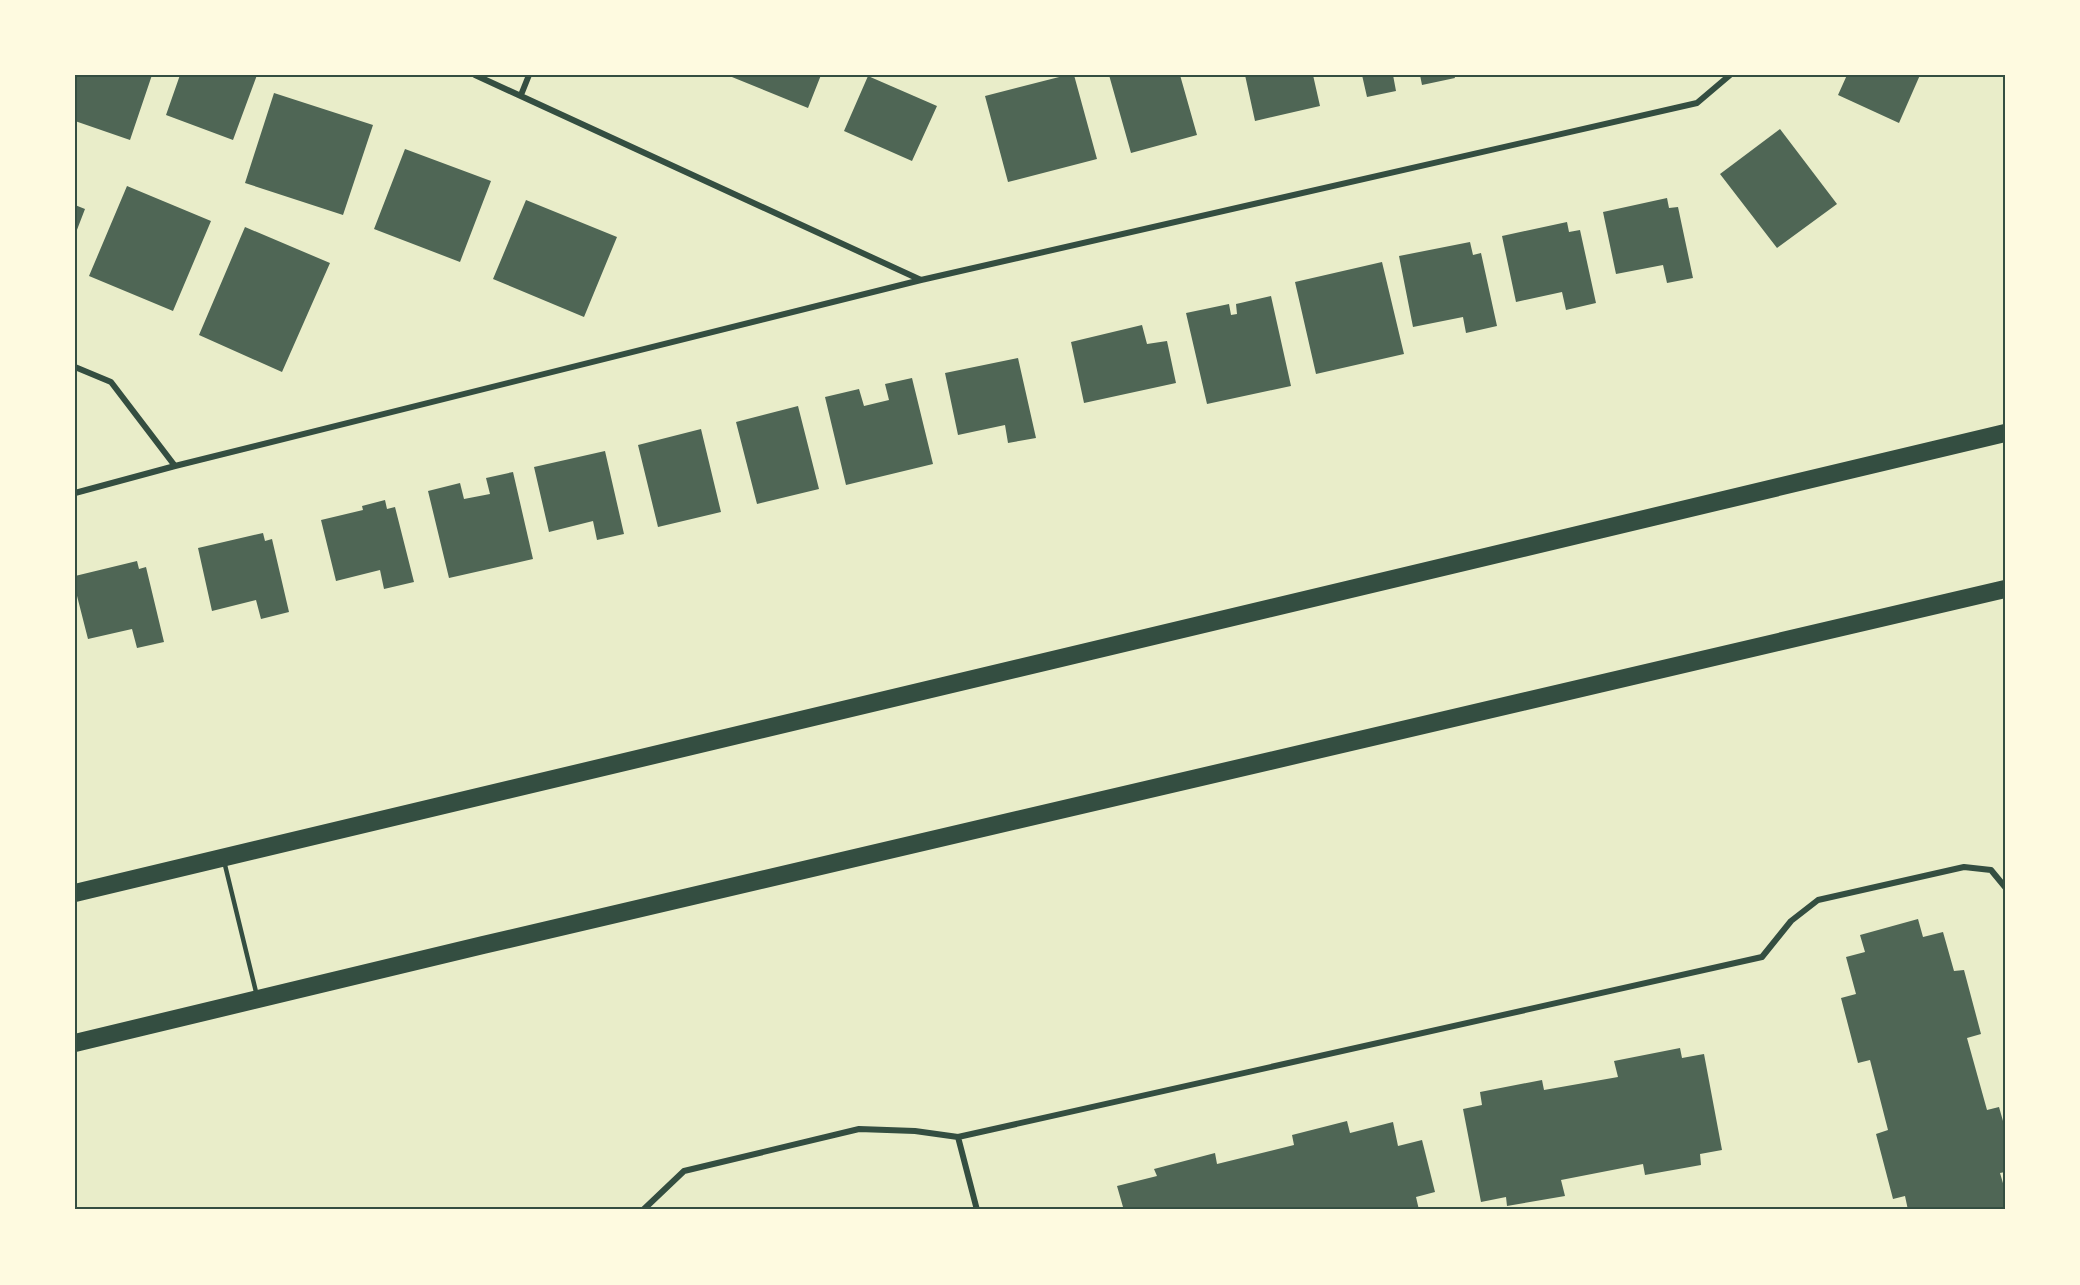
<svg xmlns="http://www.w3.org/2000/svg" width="2080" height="1285" font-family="'Source Sans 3',sans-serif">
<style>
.building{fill:#4f6655}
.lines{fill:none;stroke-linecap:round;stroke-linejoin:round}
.service{stroke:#344e41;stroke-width:4.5}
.minor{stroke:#344e41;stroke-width:6}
.motorway{stroke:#344e41;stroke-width:18}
.neatline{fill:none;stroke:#344e41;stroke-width:2}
</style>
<rect width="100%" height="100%" fill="#e9edc9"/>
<path class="building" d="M75,75H152L130,140L75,121Z
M180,75H257L233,140L166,115Z
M727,75H821L808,108Z
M1067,75H1074L1097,159L1008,182L985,96Z
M1109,75H1180L1197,135L1131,153Z
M1245,75H1313L1320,106L1255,121Z
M1362,75H1393L1396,91L1367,97Z
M1420,75H1454L1455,78L1422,85Z
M1847,75H1920L1899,123L1838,95Z
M868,76L937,106L912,161L844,131Z
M274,93L373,125L343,215L245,183Z
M1780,129L1837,204L1777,248L1720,174Z
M405,149L491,181L460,262L374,229Z
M127,186L211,221L173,311L89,276Z
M1667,198L1669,208L1678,207L1693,278L1667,283L1663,265L1616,274L1603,212Z
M526,200L617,237L584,317L493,279Z
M75,205L85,209L75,235Z
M1567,222L1569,232L1580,230L1596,303L1566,310L1562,292L1516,302L1502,236Z
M245,227L330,263L282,372L199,335Z
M1470,242L1473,255L1481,253L1497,326L1466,333L1463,317L1413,327L1399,256Z
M1382,262L1404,354L1316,374L1295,282Z
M1271,296L1291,386L1207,404L1186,313L1229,304L1231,315L1237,314L1236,304Z
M1142,325L1147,344L1167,341L1176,383L1084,403L1071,342Z
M1018,358L1036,438L1008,443L1005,425L958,435L945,373Z
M912,378L933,464L846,485L825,397L859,389L864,406L889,400L885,384Z
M798,406L819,489L757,504L736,422Z
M701,429L721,512L658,527L638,445Z
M605,451L624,534L597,540L593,521L549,532L534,467Z
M513,472L533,559L449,578L428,491L460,483L464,499L490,494L486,478Z
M385,500L387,509L395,507L414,582L384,589L380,570L336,581L321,520L363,510L362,506Z
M263,533L265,541L272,539L289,612L261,619L256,600L212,611L198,548Z
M137,561L139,569L146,567L164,642L137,648L132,629L88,639L75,588V576Z
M1918,919L1923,937L1943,932L1954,971L1964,970L1981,1034L1967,1038L1987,1110L1999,1107L2005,1128V1172L2000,1173L2005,1190V1210H1908L1905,1196L1893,1199L1876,1134L1888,1130L1870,1060L1858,1063L1841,998L1856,994L1846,957L1865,952L1860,935Z
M1680,1048L1682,1058L1704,1054L1722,1150L1700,1154L1701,1165L1645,1175L1643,1164L1561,1180L1565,1196L1507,1206L1506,1197L1481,1202L1463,1109L1482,1105L1480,1092L1542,1080L1544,1090L1618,1077L1614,1061Z
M1347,1121L1350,1133L1393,1122L1398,1146L1422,1140L1435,1192L1416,1197L1419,1210H1114L1123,1207L1117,1186L1157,1176L1154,1169L1215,1153L1217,1164L1294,1145L1292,1135Z"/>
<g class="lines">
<path class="service" d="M224,861L257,996"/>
<path class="minor" d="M475,75L921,280
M521,95L529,75
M75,367L111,382L175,466
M75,493L175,466L921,280L1697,103L1730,75
M958,1137L977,1210
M643,1210L684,1171L859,1129L915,1131L958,1137L1762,957L1791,921L1818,900L1964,867L1991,870L2005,887"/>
<path class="motorway" d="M75,893L2005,433
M75,1043L483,945L2005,589"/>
</g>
<rect width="2080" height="1285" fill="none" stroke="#fefae0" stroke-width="153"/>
<rect x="76" y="76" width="1928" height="1132" class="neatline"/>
</svg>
